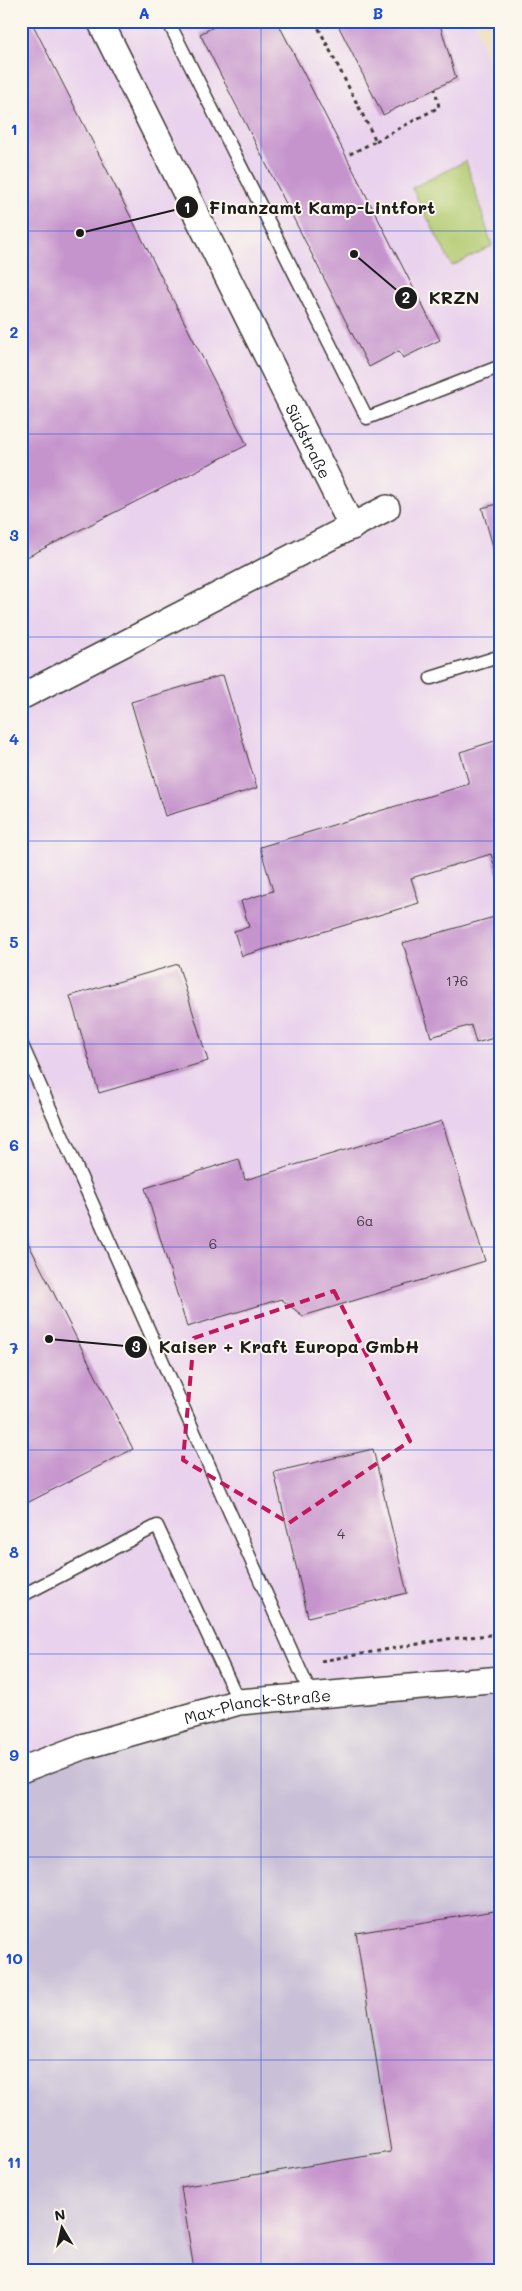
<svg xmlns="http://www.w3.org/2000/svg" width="522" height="2291" font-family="Mali,sans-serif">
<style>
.built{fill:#e9d2ed}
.industrial{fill:#c9bfd7}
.green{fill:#b2cb71;stroke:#677446}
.building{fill:#c694cd}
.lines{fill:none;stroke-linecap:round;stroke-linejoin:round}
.service-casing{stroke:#3c3935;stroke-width:15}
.minor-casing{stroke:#3c3935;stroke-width:28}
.path{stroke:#3c3935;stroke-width:3;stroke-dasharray:4 4;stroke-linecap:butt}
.service{stroke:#fff;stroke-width:12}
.minor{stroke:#fff;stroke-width:25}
.marked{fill:none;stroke:#c2185b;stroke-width:4;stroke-dasharray:10 6;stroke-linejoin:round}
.grid{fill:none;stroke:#1d4ed8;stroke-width:1;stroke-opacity:0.55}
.labels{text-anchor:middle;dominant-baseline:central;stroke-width:4;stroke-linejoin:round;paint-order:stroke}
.number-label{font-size:14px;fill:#463a48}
.street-label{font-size:16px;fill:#1c1c1c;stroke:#fbf7ec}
.leader{fill:none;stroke:#1c1c1c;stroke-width:2}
.callout-dot{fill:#1c1c1c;stroke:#fbf7ec;stroke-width:2}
.mark-label{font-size:15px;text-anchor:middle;font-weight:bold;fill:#fff}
.callout-label{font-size:18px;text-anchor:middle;font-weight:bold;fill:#1c1c1c;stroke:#fbf7ec;stroke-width:4;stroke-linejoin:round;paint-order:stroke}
.neatline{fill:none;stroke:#1d4ed8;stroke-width:2}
.grid-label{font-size:16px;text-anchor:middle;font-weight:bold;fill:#1d4ed8}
</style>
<rect width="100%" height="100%" fill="#fbf7ec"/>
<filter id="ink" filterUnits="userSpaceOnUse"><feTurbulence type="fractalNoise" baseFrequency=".02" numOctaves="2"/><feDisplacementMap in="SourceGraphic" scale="10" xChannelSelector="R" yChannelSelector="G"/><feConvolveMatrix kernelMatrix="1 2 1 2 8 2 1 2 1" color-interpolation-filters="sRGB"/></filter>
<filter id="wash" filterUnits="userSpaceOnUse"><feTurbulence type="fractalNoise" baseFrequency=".0096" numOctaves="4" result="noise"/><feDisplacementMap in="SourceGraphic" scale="20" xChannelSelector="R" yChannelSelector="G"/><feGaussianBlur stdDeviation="1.12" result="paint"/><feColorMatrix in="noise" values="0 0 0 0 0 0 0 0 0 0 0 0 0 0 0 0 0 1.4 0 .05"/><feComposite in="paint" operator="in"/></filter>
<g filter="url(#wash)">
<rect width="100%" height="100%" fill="#eee0c0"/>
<path class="built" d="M21,21H475L501,106V1680L21,1803Z"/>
<path class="industrial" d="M501,1679V2270H21V1770L239,1702Z"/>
<path class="green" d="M466,161L492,246L452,266L412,188Z"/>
<g id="blocks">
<path class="building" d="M21,21H31L247,445L21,560Z
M225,21H277L440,340L403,358L399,351L369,367L200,34Z
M336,21H402V23L439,21L456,78L383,115Z
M501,503V571H500L482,508Z
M223,675L257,788L165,816L131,702Z
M501,739V880L499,881L491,854L411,878L419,903L242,956L234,931L249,927L241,901L273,891L260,847L469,784L460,752Z
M501,915V1036L476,1043L471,1025L431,1037L403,943Z
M178,964L208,1061L99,1093L70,996Z
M442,1121L485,1261L303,1316L281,1299L187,1327L145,1188L239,1159L245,1180Z
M21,1229L133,1449L21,1506Z
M373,1449L407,1593L308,1617L274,1472Z
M501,1455V1472H500L496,1456Z
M501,1910V2270H194L181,2187L391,2152L356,1933Z"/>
</g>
</g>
<g filter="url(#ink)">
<use href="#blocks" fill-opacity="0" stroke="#3c3935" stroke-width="1"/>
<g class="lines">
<defs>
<path id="service" d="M168,21L367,418L501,366
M431,678L501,656
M21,1043L312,1697
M21,1596L157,1526L239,1702"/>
<g id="minor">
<path id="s1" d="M100,21L352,527"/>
<path d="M21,697L387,508"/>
<path id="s2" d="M21,1770L82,1747L239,1702L501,1679"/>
</g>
</defs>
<use href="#service" class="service-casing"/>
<use href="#minor" class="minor-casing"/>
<path class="path" d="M315,21L376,141L346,156
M376,141L439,107L435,89
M321,1661L447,1639L501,1634"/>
<use href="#service" class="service"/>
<use href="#minor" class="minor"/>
</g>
</g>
<path class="marked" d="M334,1291L410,1441L289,1523L183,1460L194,1338Z"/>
<path class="grid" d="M261,21V2270M21,231H501M21,434H501M21,637H501M21,841H501M21,1044H501M21,1247H501M21,1450H501M21,1654H501M21,1857H501M21,2060H501"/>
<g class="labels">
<g class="number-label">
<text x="457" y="980">176</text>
<text x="365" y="1220">6a</text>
<text x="213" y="1243">6</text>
<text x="341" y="1533">4</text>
</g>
<g class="street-label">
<text stroke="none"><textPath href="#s1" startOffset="469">Südstraße</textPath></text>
<text stroke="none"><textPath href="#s2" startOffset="246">Max-Planck-Straße</textPath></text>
</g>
</g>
<path class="leader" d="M80 233L187 207M354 254L406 298M49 1339L136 1347"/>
<g class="callout-dot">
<circle cx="80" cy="233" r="5"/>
<circle cx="354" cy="254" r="5"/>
<circle cx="49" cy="1339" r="5"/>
<circle cx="187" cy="207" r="12"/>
<circle cx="406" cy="298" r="12"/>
<circle cx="136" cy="1347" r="12"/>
</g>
<g class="mark-label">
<text x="187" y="213">1</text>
<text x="406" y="303">2</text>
<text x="136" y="1352">3</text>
</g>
<g class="callout-label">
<text x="322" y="214">Finanzamt Kamp-Lintfort</text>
<text x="454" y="304">KRZN</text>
<text x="289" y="1353">Kaiser + Kraft Europa GmbH</text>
</g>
<rect width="522" height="2291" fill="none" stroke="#fbf7ec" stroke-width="55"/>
<g transform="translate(62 2228) rotate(351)" stroke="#fbf7ec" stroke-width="4" paint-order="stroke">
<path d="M0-4L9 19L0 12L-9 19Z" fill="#1c1c1c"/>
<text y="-8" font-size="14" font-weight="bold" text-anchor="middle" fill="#1c1c1c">N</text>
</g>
<rect x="28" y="28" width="466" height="2236" class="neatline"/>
<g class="grid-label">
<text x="144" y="19">A</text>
<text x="378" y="19">B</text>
<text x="14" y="135">1</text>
<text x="14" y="338">2</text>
<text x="14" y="541">3</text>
<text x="14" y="745">4</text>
<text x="14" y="948">5</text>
<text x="14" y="1151">6</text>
<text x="14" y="1354">7</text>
<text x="14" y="1558">8</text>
<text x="14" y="1761">9</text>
<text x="14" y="1964">10</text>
<text x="14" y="2168">11</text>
</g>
</svg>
